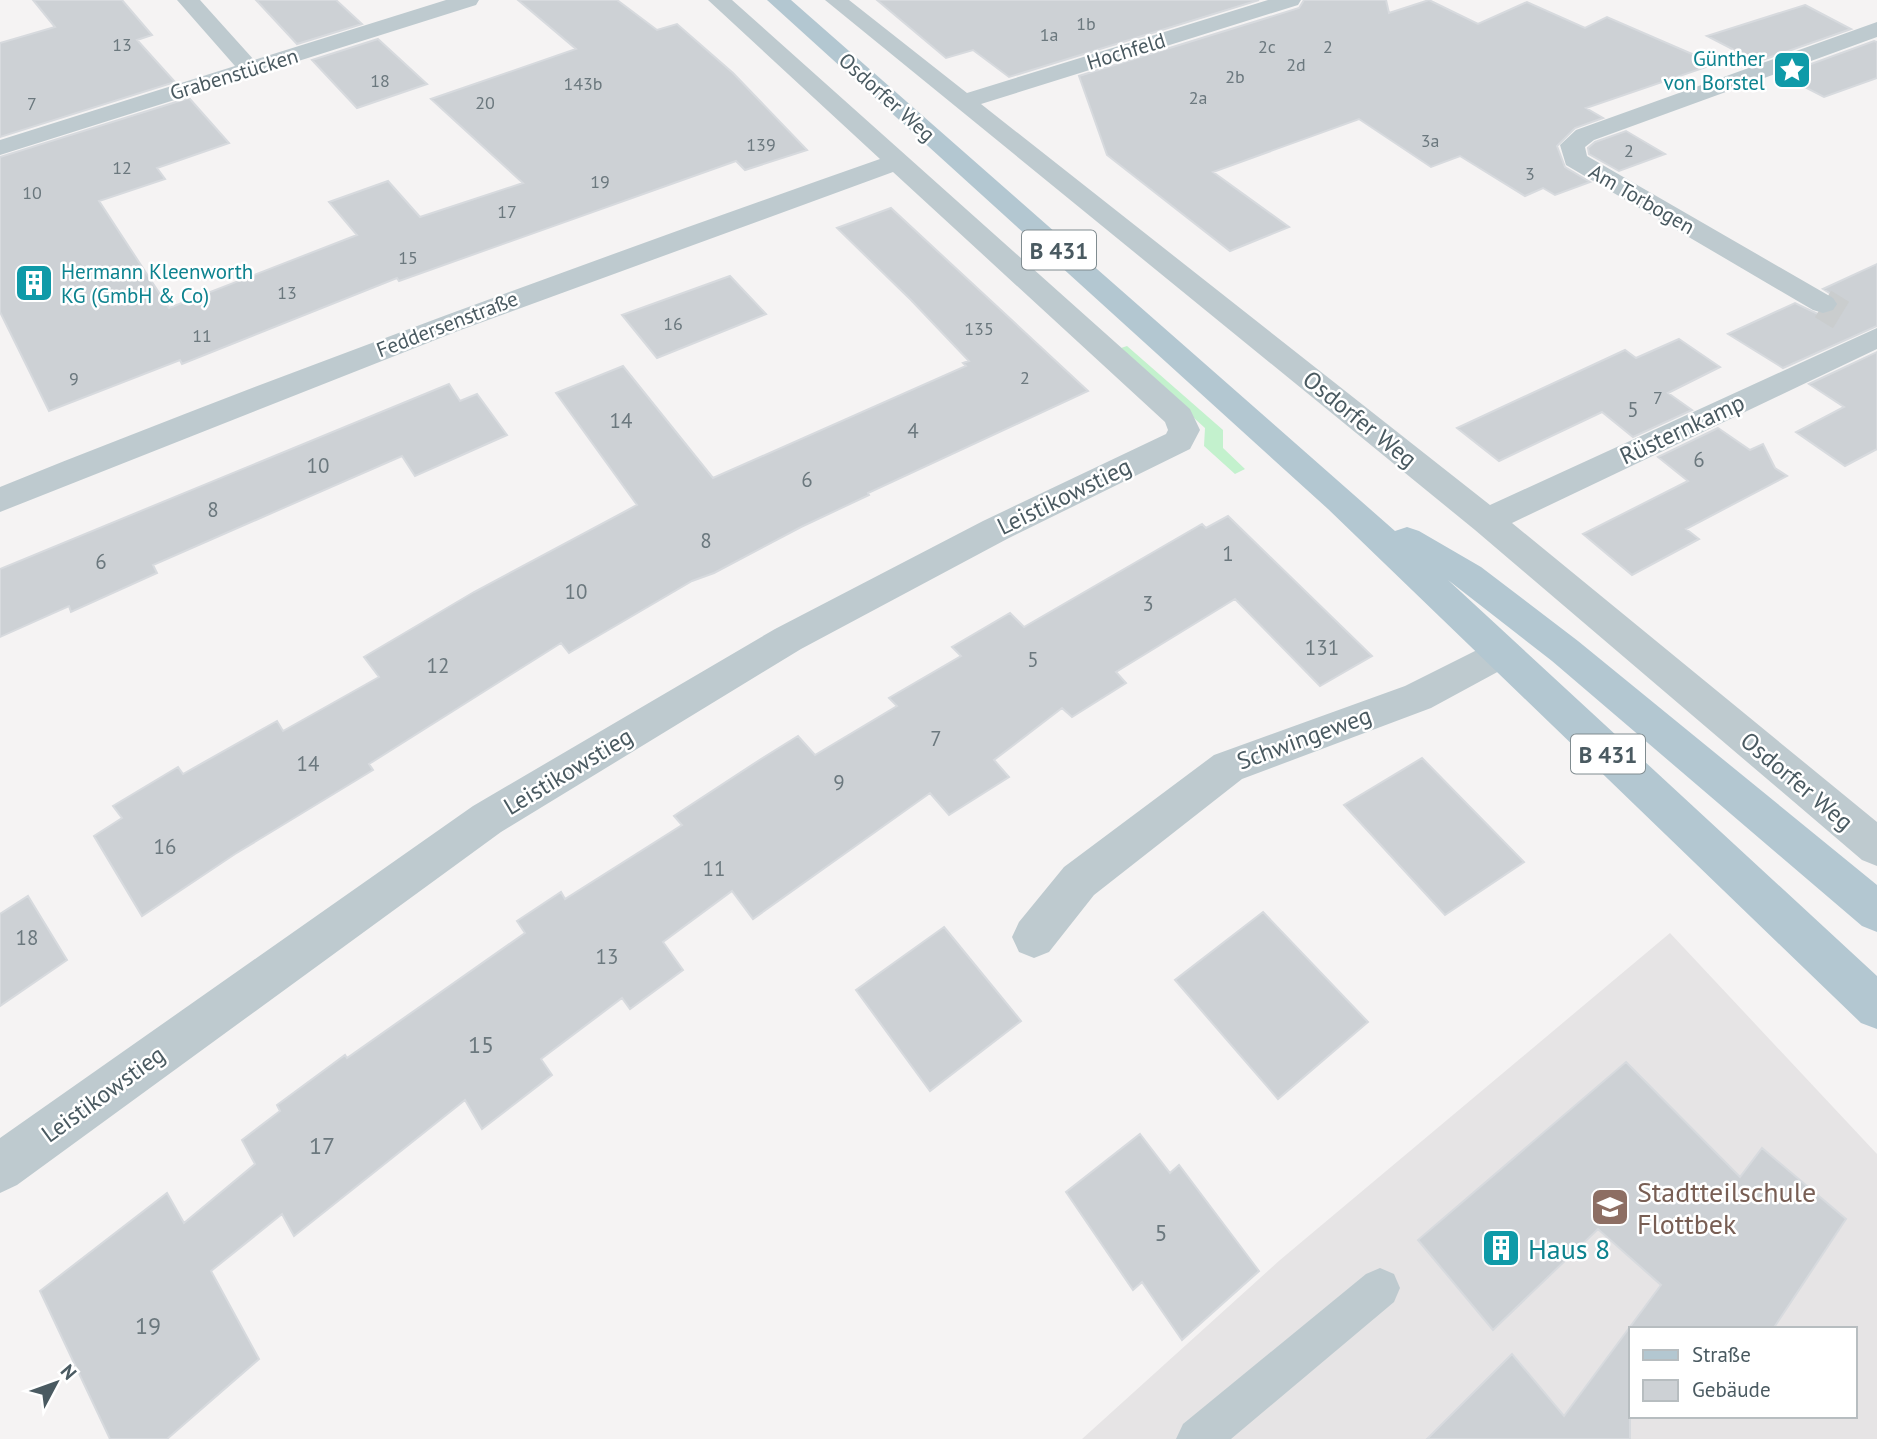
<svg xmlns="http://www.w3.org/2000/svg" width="1877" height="1439" font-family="'PT Sans',sans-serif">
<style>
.education{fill:#e6e4e5;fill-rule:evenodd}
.green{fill:#c3f1cd}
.building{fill:#cdd1d5;stroke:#d7dade;stroke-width:2}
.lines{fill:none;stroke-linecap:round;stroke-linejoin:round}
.minor-tunnel{stroke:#cacdce;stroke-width:31;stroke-dasharray:31 15;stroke-linecap:butt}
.service{fill:#becacf;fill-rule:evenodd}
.minor{fill:#becacf;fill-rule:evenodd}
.primary{fill:#b3c7d1;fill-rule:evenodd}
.labels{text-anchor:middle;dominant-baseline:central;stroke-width:5;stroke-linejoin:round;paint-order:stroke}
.far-number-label{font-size:18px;fill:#6b787e}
.far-street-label{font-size:21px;fill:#4a5a61;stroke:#fff}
.far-culture-label{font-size:21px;fill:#0d838f;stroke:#fff;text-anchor:end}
.number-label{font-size:21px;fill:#6b787e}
.shield{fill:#fff;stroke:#808c90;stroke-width:2}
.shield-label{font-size:23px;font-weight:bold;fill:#4a5a61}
.street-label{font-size:24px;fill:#4a5a61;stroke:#fff}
.near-number-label{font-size:24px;fill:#6b787e}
.near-education-label{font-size:28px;fill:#785e54;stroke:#fff;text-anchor:start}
.near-culture-label{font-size:28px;fill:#0d838f;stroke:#fff;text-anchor:start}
</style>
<rect width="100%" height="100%" fill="#f5f3f3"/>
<path class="education" d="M1670,933L1877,1154V1439H1082L1280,1260ZM1630,1329H1854V1416H1630Z"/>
<path class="green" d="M1127,346L1223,430V448L1245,469L1235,474L1204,446L1205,428L1118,349Z"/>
<path class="building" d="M33,0H122L152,35L137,40L175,82L0,137V43L55,27Z
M256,0H336L362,24L297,44Z
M518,0H617L657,30L677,24L733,73L807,150L745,170L736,161L399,281L397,278L182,364L180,360L49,411L0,312V157L189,98L229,143L157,168L165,179L99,201L169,308L357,235L329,202L388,181L420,217L523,183L431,99L576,49Z
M877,0H1259L1009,77L973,50L946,58Z
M1304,0H1386L1389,13L1429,0L1478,24L1527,2L1585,28L1607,17L1715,64L1586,108L1603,118L1575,128L1557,146L1565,167L1590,182L1555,195L1543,188L1525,196L1460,156L1431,167L1359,119L1213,172L1289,227L1230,251L1107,155L1079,76L1299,8Z
M1805,5L1851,29L1757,62L1707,36Z
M378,39L427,84L357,108L312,60Z
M1874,41L1877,42V78L1824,97L1781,75Z
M1626,131L1665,154L1619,171L1589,154L1588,148L1595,142Z
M891,208L1088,391L868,493L869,495L801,527L714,573L692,581L569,653L561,643L369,764L373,770L235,854L142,916L94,836L122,818L113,806L178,767L183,774L277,721L283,731L379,677L364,657L474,592L637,505L556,393L623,366L713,478L966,366L963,363L969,361L911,300L837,228Z
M1877,264V326L1783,368L1728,334L1795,303L1822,316L1834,313L1839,303L1834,296L1823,289Z
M730,276L766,314L657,358L622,315Z
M1679,339L1720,367L1668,393L1692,410L1633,437L1602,412L1499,461L1457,428L1625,350L1636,358Z
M1877,352V449L1845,466L1796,432L1844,407L1809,384Z
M449,384L460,401L477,394L507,435L415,476L402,456L153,565L157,573L71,612L69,606L0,637V569Z
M1718,428L1750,450L1763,444L1775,468L1787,476L1686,529L1699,539L1632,575L1583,534L1688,481L1658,457Z
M1228,516L1372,656L1320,686L1235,599L1116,672L1126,683L1072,717L1062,708L994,760L1009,777L949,815L930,793L753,919L732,891L663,942L683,970L630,1009L622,998L541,1059L552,1075L482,1129L465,1100L294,1236L282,1214L211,1271L259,1359L167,1439H110L40,1291L167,1193L184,1223L255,1164L242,1140L280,1111L277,1105L345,1055L347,1058L525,933L517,921L561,892L565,899L682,825L674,816L761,759L798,736L815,755L897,706L889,698L961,656L952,647L1010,613L1024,627L1202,524L1206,528Z
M1422,758L1524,862L1445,915L1344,805Z
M28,896L67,960L0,1006V914Z
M1263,912L1368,1022L1278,1099L1175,980Z
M944,927L1021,1021L930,1091L856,990Z
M1626,1062L1740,1177L1762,1148L1846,1219L1773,1329H1630V1439H1427L1512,1354L1564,1416L1661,1285L1598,1229L1493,1330L1418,1240Z
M1140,1134L1170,1173L1179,1165L1259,1271L1182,1340L1142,1282L1133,1290L1066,1192Z"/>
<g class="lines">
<path class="minor-tunnel" d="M1823,304L1841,315"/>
<path class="service" d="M1380,1268L1394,1274L1400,1288L1394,1302L1231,1439H1176L1183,1424L1366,1274Z"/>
<path class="minor" d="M177,0H200L254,60L446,0H479L476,5L0,155V140L235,66Z
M708,0H732L1190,409L1200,430L1190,449L1007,539L801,649L501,832L17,1185L0,1193V1138L473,806L775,629L983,521L1166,434L1168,430L1165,422L893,172L458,331L0,512V487C290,370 585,263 880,159Z
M825,0H849L967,93L1268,0H1301L1298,5L981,104L1490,505L1877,328V349L1512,523L1877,822V866L1862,860L1475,530Z
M1877,22V37L1594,140L1585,147L1587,156L1833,298L1837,304L1833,310L1823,313L1813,310L1566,165L1560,145L1576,130Z
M1501,638L1514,643L1519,653L1514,663L1431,708L1242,779L1094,895L1049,952L1034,958L1019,952L1012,937L1019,922L1064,867L1214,755L1405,686Z"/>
<path class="primary" d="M767,0H791L1395,531L1407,527L1419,531L1481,567L1578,641L1877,885V932L1862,926L1552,661L1448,580L1877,976V1029L1861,1023L1328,509Z"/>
</g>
<defs>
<symbol id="sight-square" viewBox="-11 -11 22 22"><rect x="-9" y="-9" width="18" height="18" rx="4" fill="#0f9aa8" stroke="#fff"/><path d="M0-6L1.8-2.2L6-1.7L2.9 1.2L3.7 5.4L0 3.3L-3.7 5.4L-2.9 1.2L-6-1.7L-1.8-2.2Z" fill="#fff"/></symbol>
<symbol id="building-square" viewBox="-11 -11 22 22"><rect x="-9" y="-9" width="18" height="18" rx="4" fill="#0f9aa8" stroke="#fff"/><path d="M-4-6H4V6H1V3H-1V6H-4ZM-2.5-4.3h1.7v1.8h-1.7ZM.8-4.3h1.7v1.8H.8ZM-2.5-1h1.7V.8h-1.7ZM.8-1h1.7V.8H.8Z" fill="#fff"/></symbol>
<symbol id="school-square" viewBox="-11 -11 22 22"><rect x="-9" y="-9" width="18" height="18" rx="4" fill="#8d6e63" stroke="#fff"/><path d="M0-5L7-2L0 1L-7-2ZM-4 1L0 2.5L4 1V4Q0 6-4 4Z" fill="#fff"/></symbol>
</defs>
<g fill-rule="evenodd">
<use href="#sight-square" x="1770" y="48" width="44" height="44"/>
<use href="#building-square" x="12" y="261" width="44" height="44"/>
<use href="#school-square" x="1588" y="1185" width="44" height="44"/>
<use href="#building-square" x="1479" y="1226" width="44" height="44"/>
</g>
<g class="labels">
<g class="far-number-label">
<text x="1086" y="23">1b</text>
<text x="1049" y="34">1a</text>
<text x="122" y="44">13</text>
<text x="1267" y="46">2c</text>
<text x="1328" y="46">2</text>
<text x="1296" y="64">2d</text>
<text x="1235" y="76">2b</text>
<text x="380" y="80">18</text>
<text x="583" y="83">143b</text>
<text x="1198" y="97">2a</text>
<text x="485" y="102">20</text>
<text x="32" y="103">7</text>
<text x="1430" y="140">3a</text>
<text x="761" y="144">139</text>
<text x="1629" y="150">2</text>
<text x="122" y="167">12</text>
<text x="1530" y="173">3</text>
<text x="600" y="181">19</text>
<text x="32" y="192">10</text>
<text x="507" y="211">17</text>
<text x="408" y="257">15</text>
<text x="287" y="292">13</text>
<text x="673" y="323">16</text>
<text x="979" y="328">135</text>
<text x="202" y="335">11</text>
<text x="1025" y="377">2</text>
<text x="74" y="378">9</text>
<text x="1658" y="397">7</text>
</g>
<g class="far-street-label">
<text transform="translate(1126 51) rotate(-17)">Hochfeld</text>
<text transform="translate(234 74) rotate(-17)">Grabenstücken</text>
<text transform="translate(887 97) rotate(42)">Osdorfer Weg</text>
<text transform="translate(1642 199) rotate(30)">Am Torbogen</text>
<text transform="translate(447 324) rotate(-21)">Feddersenstraße</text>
</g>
<g class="far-culture-label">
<text x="1765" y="58">Günther<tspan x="1765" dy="24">von Borstel</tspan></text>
<text x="61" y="271" text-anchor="start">Hermann Kleenworth<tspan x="61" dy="24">KG (GmbH &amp; Co)</tspan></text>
</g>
<g class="number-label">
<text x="1633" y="409">5</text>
<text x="621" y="420">14</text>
<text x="913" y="430">4</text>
<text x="1699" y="459">6</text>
<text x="318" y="465">10</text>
<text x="807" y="479">6</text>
<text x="213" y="509">8</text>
<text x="706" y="540">8</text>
<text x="1228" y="553">1</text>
<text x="101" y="561">6</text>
<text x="576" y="591">10</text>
<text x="1148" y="603">3</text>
<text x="1322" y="647">131</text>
<text x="1033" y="659">5</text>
<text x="438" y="665">12</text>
<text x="936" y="738">7</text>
<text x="308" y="763">14</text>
<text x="839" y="782">9</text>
<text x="165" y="846">16</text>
<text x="714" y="868">11</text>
<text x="27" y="937">18</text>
<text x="607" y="956">13</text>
</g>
<g class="shield">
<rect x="1022" y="230.5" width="74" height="39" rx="5"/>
<rect x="1571" y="734.5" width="74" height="39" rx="5"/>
</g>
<g class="shield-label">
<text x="1059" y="250">B 431</text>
<text x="1608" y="754">B 431</text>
</g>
<g class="street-label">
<text transform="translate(1360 419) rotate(39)">Osdorfer Weg</text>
<text transform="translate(1682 429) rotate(-25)">Rüsternkamp</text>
<text transform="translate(1064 496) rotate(-26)">Leistikowstieg</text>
<text transform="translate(1304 738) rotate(-20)">Schwingeweg</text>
<text transform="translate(568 771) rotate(-31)">Leistikowstieg</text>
<text transform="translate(1797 781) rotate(40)">Osdorfer Weg</text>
<text transform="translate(103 1094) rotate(-36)">Leistikowstieg</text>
</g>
<g class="near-number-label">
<text x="481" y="1044">15</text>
<text x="322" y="1145">17</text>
<text x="1161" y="1232">5</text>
<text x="148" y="1325">19</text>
</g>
<g class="near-education-label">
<text x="1637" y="1191">Stadtteilschule<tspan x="1637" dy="32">Flottbek</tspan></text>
</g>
<g class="near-culture-label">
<text x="1528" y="1248">Haus 8</text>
</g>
</g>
<rect x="1629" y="1327" width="228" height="91" fill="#ffffff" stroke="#b7bdc0" stroke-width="2"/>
<rect x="1643" y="1350" width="35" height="10" fill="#b3c7d1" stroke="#b7bdc0" stroke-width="2"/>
<text x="1692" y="1362" font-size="21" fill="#4a5a61">Straße</text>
<rect x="1643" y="1380" width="35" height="21" fill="#cdd1d5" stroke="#b7bdc0" stroke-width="2"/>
<text x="1692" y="1397" font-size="21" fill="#4a5a61">Gebäude</text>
<g transform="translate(56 1383) rotate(49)" stroke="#ffffff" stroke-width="5" paint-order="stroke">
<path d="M0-5L12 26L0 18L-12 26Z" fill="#4a5a61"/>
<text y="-10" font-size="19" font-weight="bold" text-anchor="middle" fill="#4a5a61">N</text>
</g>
</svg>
